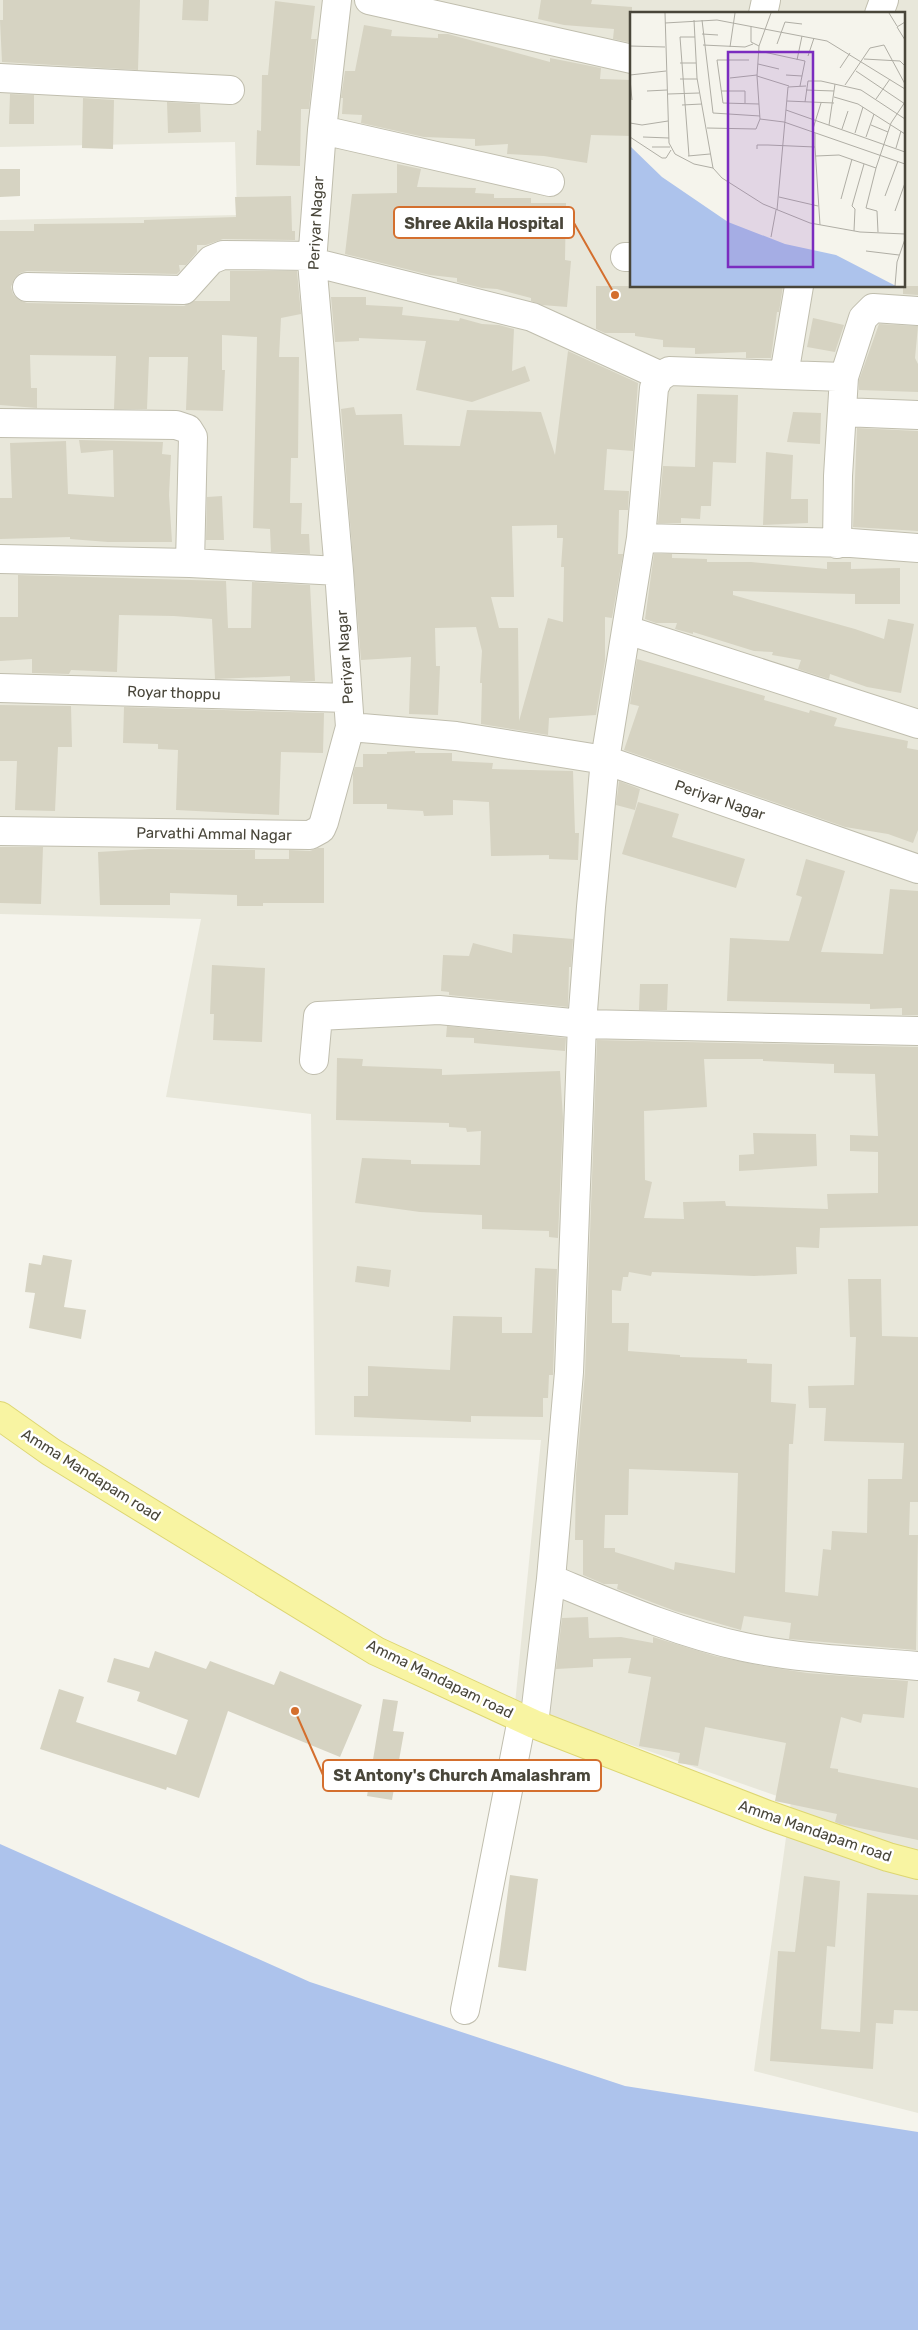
<svg xmlns="http://www.w3.org/2000/svg" width="918" height="2330" font-family="Rubik,sans-serif">
<style>
.residential{fill:#e8e7da;fill-rule:evenodd}
.water{fill:#adc3ec}
.building{fill:#d6d3c2;fill-rule:evenodd}
.lines{fill:none;stroke-linecap:round;stroke-linejoin:round}
.minor-casing{stroke:#c0beae;stroke-width:30}
.major-casing{stroke:#ddd672;stroke-width:30}
.minor{stroke:#fff;stroke-width:28}
.major{stroke:#f8f4a2;stroke-width:28}
.labels{text-anchor:middle;dominant-baseline:central;stroke-width:5;stroke-linejoin:round;paint-order:stroke}
.street-label{font-size:15px;fill:#49463a;stroke:#fff}
.inset-road{fill:none;stroke:#b0aea5;stroke-width:1}
.view{fill:#7b2cbf;fill-opacity:0.15;stroke:#7b2cbf;stroke-width:2.5}
.inset-edge{fill:none;stroke:#49463a;stroke-width:2.5}
.leader{fill:none;stroke:#d46f2e;stroke-width:2}
.callout-dot{fill:#d46f2e;stroke:#fff;stroke-width:2}
.callout{fill:#fff;stroke:#d46f2e;stroke-width:2}
.callout-label{font-size:16px;text-anchor:middle;font-weight:bold;fill:#49463a}
</style>
<rect width="100%" height="100%" fill="#f5f4ec"/>
<path class="residential" d="M0,0H918V2113L754,2071L791,1801L515,1704L541,1440L315,1435L311,1114L166,1097L201,919L0,914V220L237,215L235,142L0,147ZM632,14H904V286H632Z"/>
<path class="water" d="M0,1844L310,1982L625,2086L918,2132V2330H0Z"/>
<path class="building" d="M3,0H140L138,70L2,62L0,20H3Z
M183,0H209L208,21L182,20Z
M541,0H592L591,4L632,7V43L613,39L614,29L564,25L538,19Z
M275,1L315,6L311,39H317L316,42L309,109H301L300,166L256,165L257,130L261,131L262,75H268Z
M364,25L392,30L391,36L438,38V34H448L550,62V58L601,68L600,79L632,80V136L591,135L587,163L544,156L507,154L508,144L475,146V139L424,137L361,123L362,115L342,114L343,98H341L345,71H355Z
M10,94L34,95V124H9Z
M83,98L114,100L113,149L82,148Z
M167,102L200,104L201,132L168,133Z
M397,164L421,169L417,187L476,188L475,193L494,194V198H531V203H566L565,260L571,261L567,307L542,305L531,301V298L497,289L482,288L457,282V278L430,275L345,254L352,194L397,193Z
M0,169H20V196L0,197Z
M291,196L292,231H295V240L223,239L206,245H197V252L186,265H179L180,271L177,274L27,271L20,273L14,279L11,287L13,294L19,300L27,303L184,306L194,301H230V271H297L301,314L281,318L279,357H299L298,458H291L290,503H302L301,534H309L310,554L271,552L270,529L253,528L257,337L222,335V370H225L223,411L186,410L188,357H149L147,409H114L116,356L30,355L31,388H37V408L0,405V231H34V224L144,223V220L236,217L235,197Z
M596,286H783L779,312H777L771,358H746V352L695,354V348L663,347V340L635,336V333H605L596,329Z
M903,286H918V295L903,294Z
M331,297H366V305L403,307L402,315L459,321L460,318L482,324L499,325L514,329L512,371L525,366L530,381L472,402L416,390L426,341L359,338V341L335,342Z
M813,318L844,325L835,352L807,347Z
M879,324L918,326L915,358L918,364V392L859,390V380Z
M568,351L638,383L633,451L607,449L604,490L629,491L628,510H619L618,554H623L612,618L605,617V661L596,715L549,718L548,735L481,724L482,683H480L482,651L476,627L435,628L436,666H440L438,715L409,714L411,657L361,660L341,409L354,407L356,415L402,414L404,445L460,446L467,410L541,412L555,455ZM557,525V538H563L561,567H564L563,622L548,618L519,721L518,628H499L491,597H514L512,526Z
M697,394L738,395L736,463L713,462L711,506H701L700,519L681,518V523H658L663,466L695,467Z
M793,412L821,413L820,444L787,442Z
M857,428L918,431V531L853,527Z
M79,440L163,442L162,454L171,455L169,495L172,542H108L70,539V537L0,539V498H12L10,443L66,441L68,494L114,497L113,450L81,453Z
M766,452L793,455L791,499H808V523L763,525Z
M222,496L224,540H206L207,497Z
M654,554H672V558L707,559V562H751L827,569V562H851V569L900,568V604H855V594L733,591V595L855,629L884,639L888,619L914,624L901,693L867,687L830,674L829,679L798,669L801,660L772,655L773,652L754,651L693,632V634L675,629L677,623H656L645,619Z
M18,575L226,581L228,628H251L252,582L310,585L315,681H290V676L215,679L212,619L174,616L119,615L117,672L71,670L69,674L32,673V659L0,661V617H18Z
M637,659L765,696L764,700L809,713L810,710L837,718L834,726L908,741L907,748L918,750V830L913,843L888,834L845,827L624,750L639,706L630,704Z
M0,705L71,706L72,747H58L55,811L15,810L17,761H0Z
M124,707L324,713L323,753L281,752L279,815L176,810L178,750L158,749V744L123,743Z
M415,751V753H452V761L493,763L492,769L573,771L575,833H579L578,860L549,859V855L491,856L489,802L453,800V815L424,816L423,811L387,809V804H353V774L355,767H363V754H387V752Z
M619,781L640,789L635,810L616,805Z
M638,802L679,814L672,837L745,859L736,888L622,854Z
M0,847H43L41,904L0,903Z
M318,848H324V903H263V906H237V895L170,893V905H100L98,852L149,849L255,850V859H289V850L310,851Z
M806,859L845,871L821,952L883,954L890,889L918,891V1015H902V1008L870,1009V1004L727,1001L730,938L789,941L802,897L796,895Z
M513,934L573,939L571,967H569L568,1007L449,995V992L441,991L443,955L469,956L473,943L512,953Z
M212,965L265,968L262,1042L213,1040L214,1014H210Z
M640,984H668L667,1010H639Z
M447,1026L566,1038L565,1051L474,1043V1038L446,1037Z
M597,1040L918,1047V1226L820,1228L819,1248L796,1247L797,1274L754,1276L652,1272L651,1276L629,1272L628,1277H623L621,1291L612,1290V1323H629L628,1351L680,1355V1357L747,1359V1363L772,1364L771,1402L796,1404L793,1444H789L785,1592L818,1596L823,1549L831,1550L832,1531L867,1533L868,1479H902L904,1443L824,1441L826,1408H809L808,1386L854,1385L856,1337H850L848,1279H881L882,1336L918,1337V1502H910L909,1535H918L916,1650L789,1639L791,1623L744,1616L741,1630L675,1611L617,1589L618,1584H604L583,1575V1540H575L576,1474L585,1373ZM704,1059H763V1061L834,1064V1073L875,1074L878,1136L850,1135V1151L878,1152V1193L827,1194L828,1209L726,1206L725,1201L683,1202L684,1219L644,1218L652,1182L645,1180L644,1111L707,1107ZM629,1469L738,1473L735,1573L675,1562L674,1570L615,1552V1548H604L605,1515H628Z
M337,1058L363,1059L362,1066L442,1069V1075L560,1071L563,1118L558,1238L549,1237V1231L482,1229V1215L420,1212L355,1203L362,1158L411,1160V1164L480,1165L481,1131L467,1132L466,1128L449,1127V1123L336,1120Z
M753,1133L816,1134L817,1166L739,1171V1155L754,1154Z
M43,1255L72,1260L64,1307L86,1310L81,1339L29,1328L35,1293L25,1292L29,1263L41,1265Z
M357,1266L391,1270L389,1287L355,1282Z
M535,1268L557,1269L553,1375H549L548,1398H543V1417L471,1416V1422L354,1417V1396H368V1366L450,1370L453,1316L502,1317V1333H532Z
M588,1617L589,1638L621,1637L653,1643V1637L715,1656L763,1666L807,1673L908,1681L904,1718L863,1714L861,1723L841,1717L830,1768L838,1769V1772L918,1788V1840L840,1824L835,1822L837,1814L775,1801L786,1743L705,1727L698,1766L678,1763L680,1753L639,1746L651,1677L628,1673L631,1658L593,1659V1667L556,1669L562,1618Z
M155,1651L206,1669L210,1661L274,1685L280,1671L362,1705L340,1757L228,1711L199,1798L167,1787L166,1790L40,1749L59,1689L84,1697L76,1722L176,1755L188,1720L137,1701L140,1692L107,1682L114,1658L149,1668Z
M383,1699L398,1701L393,1731L404,1732L392,1800L367,1796Z
M510,1875L538,1879L526,1971L498,1967Z
M804,1876L840,1881L835,1947L827,1946L821,2029L860,2032L867,1893L918,1895V2011L894,2010L893,2024L876,2023L873,2069L770,2061L778,1951L795,1952Z"/>
<g class="lines">
<defs>
<path id="minor" d="M337,0L322,130L312,262L339,571L350,727L456,736L605,760L918,869
M369,0L632,59
M763,14L766,0
M879,14L884,0
M0,78L230,90
M322,130L550,182
M625,257H632
M312,262L532,317L661,376
M27,287L184,290L211,260L223,255L313,256
M784,375L799,286
M842,412L918,415
M0,423L176,425L188,429L193,437L190,563
M641,538L851,543L918,548
M837,544L838,476L844,377L863,318L873,308L918,311
M0,559L190,563L339,571
M627,630L918,724
M0,688L348,698
M0,831L310,835L321,829L324,822L350,727
M314,1060L318,1016L439,1010L582,1024L918,1031
M551,1579C614,1605 677,1633 744,1647C801,1659 860,1661 918,1666
M534,1724L551,1579L569,1372L582,1024L591,907L605,760L641,538L654,388L659,378L669,371L844,377
M465,2010L522,1719"/>
<path id="major" d="M0,1416L51,1452L376,1651L534,1724L768,1815L888,1857L918,1865"/>
</defs>
<use href="#minor" class="minor-casing"/>
<use href="#major" class="major-casing"/>
<use href="#minor" class="minor"/>
<use href="#major" class="major"/>
</g>
<g class="labels">
<g class="street-label">
<text transform="translate(316 223) rotate(-87)">Periyar Nagar</text>
<text transform="translate(345 657) rotate(-94)">Periyar Nagar</text>
<text transform="translate(174 693) rotate(2)">Royar thoppu</text>
<text transform="translate(720 800) rotate(19)">Periyar Nagar</text>
<text transform="translate(214 834) rotate(1)">Parvathi Ammal Nagar</text>
<text transform="translate(91 1475) rotate(32)">Amma Mandapam road</text>
<text transform="translate(440 1679) rotate(26)">Amma Mandapam road</text>
<text transform="translate(815 1831) rotate(19)">Amma Mandapam road</text>
</g>
</g>
<g transform="translate(630 12)">
<rect width="275" height="275" fill="#f5f4ec"/>
<path d="M0,134L32,165L98,210L155,232L206,243L266,274H0Z" fill="#adc3ec"/>
<path class="inset-road" d="M35,1L39,131L45,142L64,152L83,156L92,166L133,192L180,211L230,220L275,222M141,1L129,34L127,64L130,107L154,110L275,152M259,1L267,14M64,8L67,66L83,156M72,8L83,101L130,104M275,10L267,15L275,28M35,11L87,8L197,29L275,77M121,14V30L129,34M72,22L88,23M147,32L155,10L172,12M73,33L115,35L123,32M0,34L35,35M100,35L105,1M129,39L175,49L170,74M178,44L184,26M234,47L270,49L275,54M119,48H87L93,91L129,92M167,48L172,24M50,51H66M128,52L149,57M210,56L220,41M226,59L275,92M0,63L36,59M156,63L172,64M127,64L159,74M100,66L127,63M0,67L2,88M50,67H67M215,73L240,36L254,33L275,72M176,78L204,79M17,79L37,78M91,79H115V91M38,82L69,81M204,85L228,92L275,122M246,87L260,67M157,89L204,91M175,90L178,69H191L231,78L275,107M52,93L72,92M156,98L275,140M0,111L12,113L38,109M199,113L205,72M241,113L258,120M77,116L126,117L130,107M212,117L218,99M182,120L191,91M225,121L233,95M0,125L32,146H36L41,138M13,125L39,126M236,125L244,102M22,135H40M185,135L190,213M266,136L271,119M127,137V133H138L185,135V121M58,144L80,142M59,144L50,25H65M186,144L209,143L246,156L261,111L275,90M246,156L236,196L247,199L248,220M255,184L268,149M149,185L188,194M211,187L222,147M147,198L158,75L176,74M265,199L275,171M224,219L225,197L222,194L234,152M141,225L146,198M236,239L269,243M265,274L267,250L275,227"/>
<path class="view" d="M98,40H183V255H98Z"/>
<rect width="275" height="275" class="inset-edge"/>
</g>
<path class="leader" d="M615 295L574 223M295 1711L323 1775"/>
<g class="callout-dot">
<circle cx="615" cy="295" r="5"/>
<circle cx="295" cy="1711" r="5"/>
</g>
<g class="callout">
<rect x="394" y="207" width="180" height="31" rx="5"/>
<rect x="323" y="1760" width="278" height="31" rx="5"/>
</g>
<g class="callout-label">
<text x="484" y="229">Shree Akila Hospital</text>
<text x="462" y="1781">St Antony's Church Amalashram</text>
</g>
</svg>
